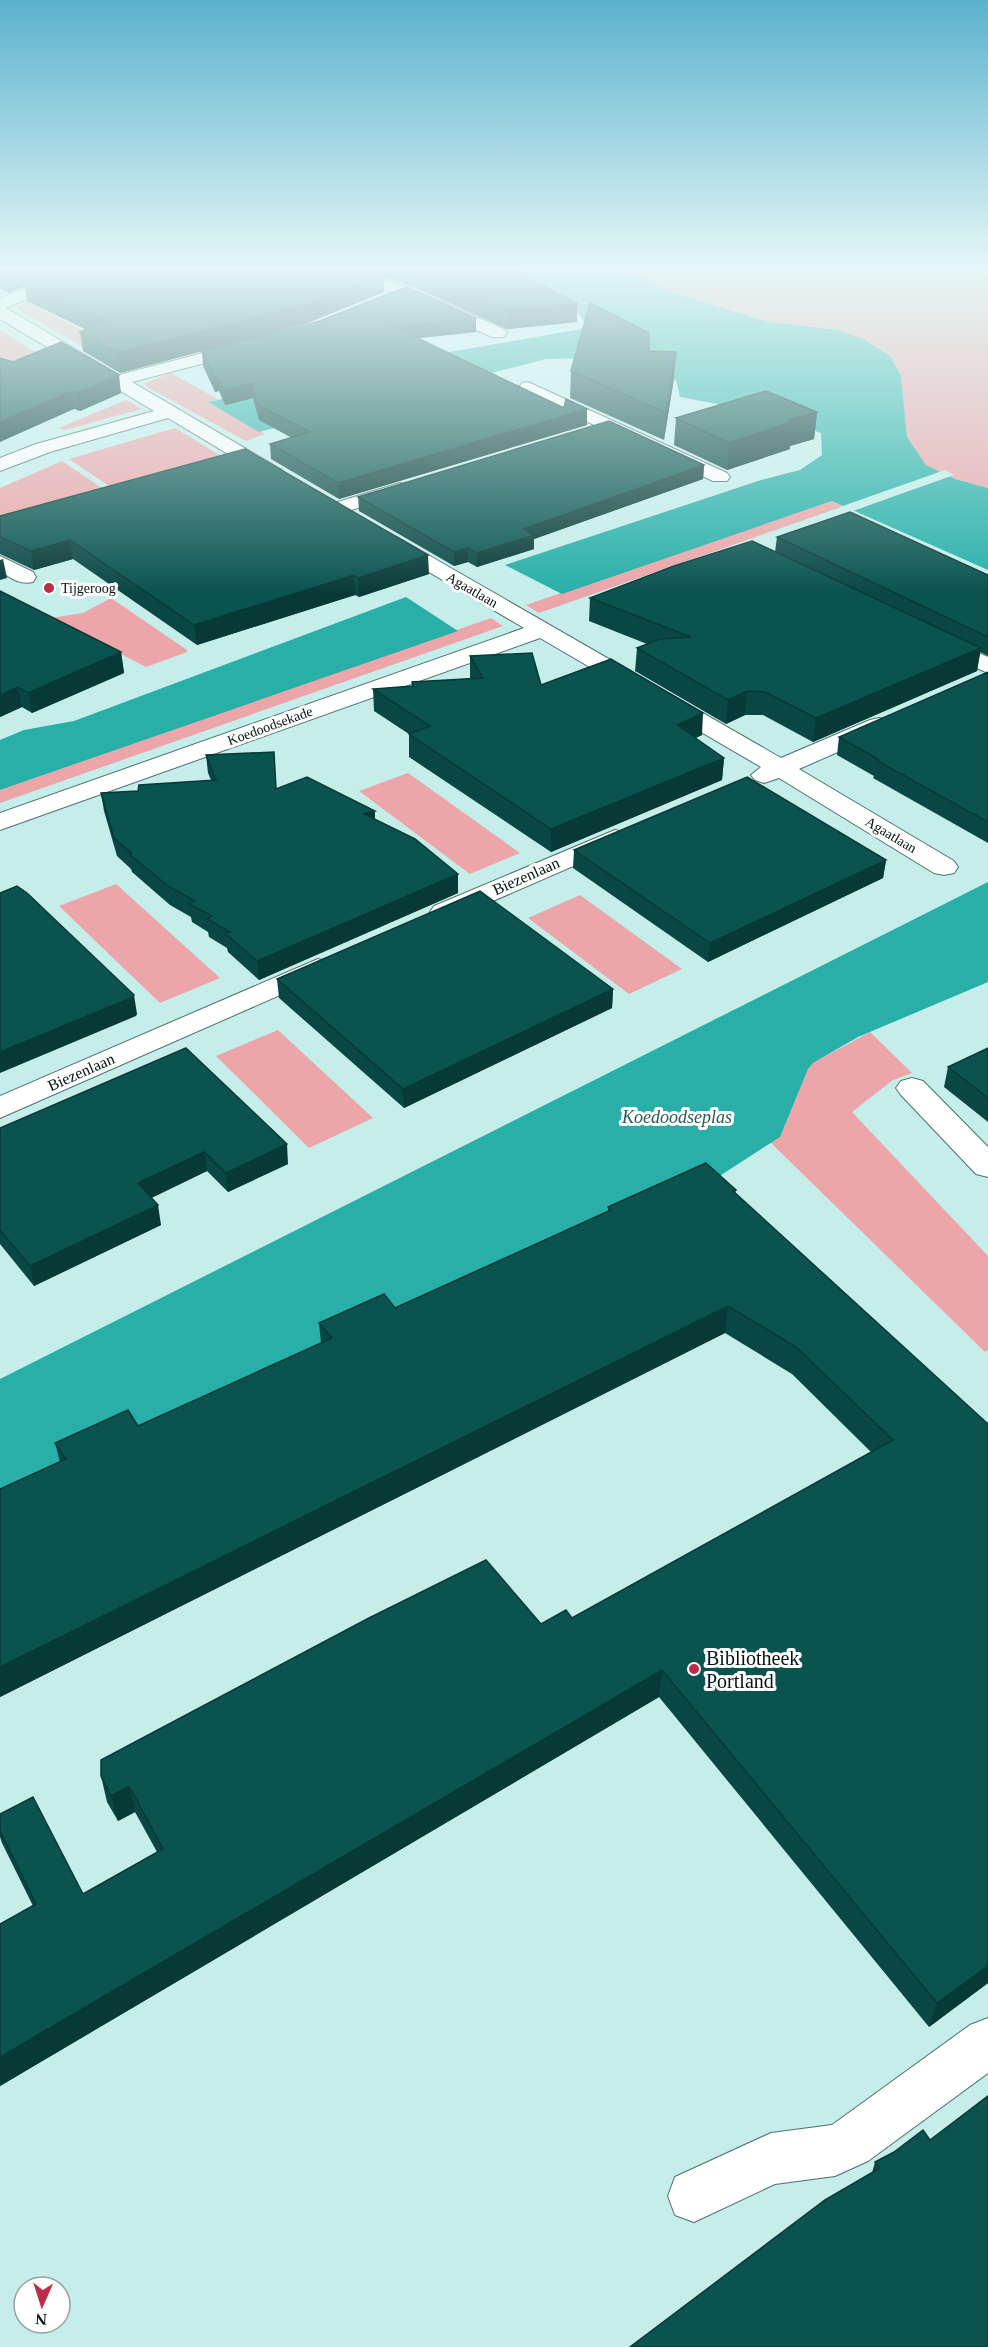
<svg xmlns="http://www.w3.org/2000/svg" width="988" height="2347" font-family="'Times New Roman',serif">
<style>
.green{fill:#eca5a8}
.water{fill:#28afa8}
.pier{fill:#c5eeea}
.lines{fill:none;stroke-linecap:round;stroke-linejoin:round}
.street-casing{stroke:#4b716d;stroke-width:2}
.street{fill:#fff;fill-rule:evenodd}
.wall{fill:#094744}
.shaded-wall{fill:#073a37}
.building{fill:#0a534f;stroke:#073a37;stroke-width:1.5}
.poi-dot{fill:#be2d48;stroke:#fff;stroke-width:2}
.labels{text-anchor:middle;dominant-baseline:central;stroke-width:6;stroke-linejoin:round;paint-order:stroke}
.far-poi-label{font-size:14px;fill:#031110;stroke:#fff;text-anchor:start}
.far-street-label{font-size:14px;fill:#031110;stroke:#fff}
.street-label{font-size:16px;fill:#031110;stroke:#fff}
.water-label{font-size:18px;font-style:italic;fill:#265b57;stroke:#fff}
.near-poi-label{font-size:20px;fill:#031110;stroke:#fff;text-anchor:start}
</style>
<rect width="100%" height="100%" fill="#c5eeea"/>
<path class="green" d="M624,265H969L988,277V488L955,479L926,465L907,437L901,376L890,356L840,330L769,322L674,293L626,272Z
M28,302L100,340L106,339L152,365L132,370L107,361L17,309L18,307Z
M0,331H1L61,367L0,370Z
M171,373L218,399L208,402L265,434L246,441L149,388L145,383Z
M126,400L142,409L64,430L59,428Z
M175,428L236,465L124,496L69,459Z
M62,461L117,498L0,531V488Z
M832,501L844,506L539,613L526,605Z
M111,598L187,650V652L146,667L51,618L83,613Z
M491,618L503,626L0,803V790Z
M408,773L520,853L470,874L359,791Z
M116,884L220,978L160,1003L59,906Z
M580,895L682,969L629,994L528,918Z
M278,1030L373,1118L309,1148L216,1056Z
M870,1032L912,1073L893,1080L852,1112L988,1256V1350L985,1352L770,1142L780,1137L808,1069L813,1063Z"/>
<path class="water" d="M465,265H624L627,272L674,293L769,322L840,330L863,339L890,356L901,376L907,437L926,465L955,479L988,488V570L832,501L562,594L505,565L761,480L800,470L822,455L821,433L760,412L680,397L676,380L644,365L595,358L546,359L259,432L208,402L386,363L588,328L576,309Z
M406,597L458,631L0,790V740L24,730L74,721Z
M988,882V982L858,1037L813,1063L808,1069L780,1137L718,1177L0,1502V1379Z"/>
<path class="pier" d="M945,470L954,475L850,512L840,507Z"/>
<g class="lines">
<defs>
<path id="street" d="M81,265H103L101,268L6,308L119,375L245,342L251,343L254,347L251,351L132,382L282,470L285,474L282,478H268L168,418L50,452L0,471V458L36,444L154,411L0,319V299Z
M341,266L412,289L504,329L507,333L504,337H492L400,295L335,274L333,271L335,268Z
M528,382L727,473L730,477L727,481H713L522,391L519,387L522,383Z
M400,483L407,485L410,489L407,493L335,515L328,513L325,509L328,505Z
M390,535L397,537L781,758L870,720L879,718L888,720L891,725L888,730L799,769L954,861L958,867L954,873L944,875L934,873L779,778L764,783L755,780L751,775L761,767L540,638L0,830V813L524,628L383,545L380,541L383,537Z
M0,556L33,572L36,577L33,582C19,585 11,578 0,571Z
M937,635L988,657V673L929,647L926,642L929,637Z
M615,830L624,832L628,838L624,844L454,918L444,920L434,918L430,912L434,906Z
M318,959L328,962L333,968L328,974L0,1118V1096Z
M912,1078L923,1081L988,1147V1177L976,1174L901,1095L896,1088L901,1081Z
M988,2018V2073L868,2161L835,2176L775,2184L694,2222L675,2215L668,2196L675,2177L771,2133L832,2125L970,2025Z"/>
</defs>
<use href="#street" class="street-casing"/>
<use href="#street" class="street"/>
</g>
<path class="wall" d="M0,265H504L577,322L507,329L413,287L384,277V292L307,323L120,373L83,351L80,332L85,329L27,301L25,286L9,293L0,288Z
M476,318V332L416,338L564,408L587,409V425L339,499L271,459L270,444L292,438L259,420L253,398L225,405L219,391L215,392L203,366L202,351Z
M649,351L674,378L664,440L570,398L571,371Z
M0,358L121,393L80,411L74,409Z
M817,412L814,439L790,446V449L727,470L674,445L676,418Z
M704,465L703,479L534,539V549L477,567L468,562L454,566L359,511L358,497Z
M0,516L429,574L359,597L355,595L197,645L73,559L34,570L0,554Z
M777,537L988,575V656L980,652L977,671L813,742L763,715H745L726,724L635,671L637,648L647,644L589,621L590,598L775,552Z
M0,591L121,652L124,673L32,713L22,707L0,717Z
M470,656L541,685L702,735L695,738L724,758L722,780L551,852L409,757V734L374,711L373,689L412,686L470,678Z
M988,672V843L873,778L874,776L837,755L839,737Z
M206,755L277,789L375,811V820L458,893L259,980L228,952L227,948L209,937L208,932L192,922L191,917L170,905L132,872L131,869L117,856L104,811L101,793L138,791L211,780L208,773Z
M574,850L886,860L883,878L708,962L573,868Z
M277,979L613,989L612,1008L404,1108L279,998Z
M186,1048L288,1164L228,1192L207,1171L151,1198L161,1225L34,1286L0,1244V1128Z
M988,1048V1122L944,1087L948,1067Z
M736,1190L735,1194L988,1424V1983L929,2027L659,1697L0,2086L33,1906L2,1843L0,1837V1814L83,1894L157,1852L135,1812L118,1821L107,1802L101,1776L541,1624L572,1618L871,1452L792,1374L725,1333L0,1697V1489L60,1462L55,1443L138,1426L321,1343L319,1323L395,1308L608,1211V1207Z
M930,2140L988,2347L872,2173L875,2162Z"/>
<path class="shaded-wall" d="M29,265H75L25,283V286L9,293L6,274Z
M384,274V292L307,323L120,373L118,353Z
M577,303V322L507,329V310Z
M476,318V332L392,341V326Z
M676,352L674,378L664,440L666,413Z
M119,375L121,393L80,411L78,393Z
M217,376L219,391L215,392L214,377Z
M252,383L253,398L225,405L224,390Z
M72,391L74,409L0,442V422Z
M587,409V425L339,499L338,483Z
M817,412L814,439L790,446V449L727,470L729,443L789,420Z
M704,465L703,479L534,539V549L477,567V553L524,529Z
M70,540L73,559L34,570L31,551Z
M468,548V562L454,566V552Z
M428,555L429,574L359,597L358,578Z
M3,559L7,578L0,580V560Z
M354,575L355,595L197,645L194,625Z
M981,648L977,671L813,742L816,718Z
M121,652L124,673L32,713L28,693Z
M18,687L22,707L0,717V695Z
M747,691L745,715L726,724L728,700Z
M703,713L702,735L675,748L677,725Z
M724,758L722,780L551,852V829Z
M375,811V829L364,814Z
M886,860L883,878L708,962L710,943Z
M458,874V893L259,980L257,961Z
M613,989L612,1008L404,1108L403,1089Z
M134,995L137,1014L136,1016L0,1073V1052Z
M287,1144L288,1164L228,1192L226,1173Z
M204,1152L207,1171L141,1203L138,1183Z
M158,1205L161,1225L34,1286L30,1266Z
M728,1306L725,1333L0,1697V1667Z
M662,1670L659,1697L0,2086V2057Z
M129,1786L135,1812L118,1821L111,1796Z
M988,1966V1983L929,2027L937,2003Z"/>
<path class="building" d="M0,265H29L6,274L0,271Z
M68,265H356L384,274L306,304L118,353L80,332L105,321L25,283Z
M401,265H504L577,303L507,310L412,269Z
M406,287L476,318L392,326L564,408L566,399L587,409L338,483L270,444L310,432L257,405L252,383L224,390L217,376L214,377L202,351L320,321Z
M590,303L649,333V351L676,352L666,413L571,371Z
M61,342L119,375L78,393L72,391L0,422V358L13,362Z
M766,391L817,412L789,420L793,421L729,443L676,418Z
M609,421L704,465L524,529L534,535L477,553L468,548L454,552L358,497Z
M245,449L428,555L358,578L354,575L194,625L70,540L31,551L0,537V516Z
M850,512L988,575V637L777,537Z
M752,541L981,648L816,718L765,692L747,691L728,700L637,648L660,639L691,637L590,598L674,566Z
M0,591L121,652L28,693L18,687L0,695Z
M532,653L541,685L611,659L703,713L677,725L724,758L551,829L409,734L430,726L373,689L413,686L412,682L483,678L470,656Z
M988,672V822L876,760L878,759L839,737Z
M274,752L276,789L307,777L375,811L364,814L415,839L458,874L257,961L225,933L230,932L207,919L212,916L189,904L195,901L168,886L129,854L132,853L114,838L101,793L138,791L139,785L216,780L206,755Z
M747,777L886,860L710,943L574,850Z
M17,886L27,893L134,995L133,997L0,1052V893Z
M480,891L613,989L403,1089L277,979Z
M186,1048L287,1144L226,1173L204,1152L138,1183L158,1205L30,1266L0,1230V1128Z
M988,1048V1098L948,1067Z
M706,1163L736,1190L733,1191L988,1424V1966L937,2003L662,1670L0,2057V1924L36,1904L0,1831V1814L33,1797L83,1894L163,1849L129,1786L111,1796L101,1776V1760L369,1618L486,1560L541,1624L566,1610L572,1618L893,1440L796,1347L728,1306L0,1667V1489L66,1459L55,1443L128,1410L138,1426L332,1338L319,1323L384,1294L395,1308L611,1210L608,1207Z
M988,2096V2347H630L825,2200L880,2168L875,2162L894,2152L923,2130L930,2140Z"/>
<linearGradient id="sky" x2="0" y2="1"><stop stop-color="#5bb2ce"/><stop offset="0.45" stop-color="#e5f7f6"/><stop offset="1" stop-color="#e5f7f6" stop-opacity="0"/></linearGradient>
<rect width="988" height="594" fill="url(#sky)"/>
<g class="poi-dot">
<circle cx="49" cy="588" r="6"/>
<circle cx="694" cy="1669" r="6"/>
</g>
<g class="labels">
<g class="far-poi-label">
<text x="61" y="588">Tijgeroog</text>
</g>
<g class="far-street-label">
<text transform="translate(472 590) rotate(30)">Agaatlaan</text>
<text transform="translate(270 726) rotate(-20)">Koedoodsekade</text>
<text transform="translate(891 835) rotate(31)">Agaatlaan</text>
</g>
<g class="street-label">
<text transform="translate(526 876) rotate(-24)">Biezenlaan</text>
<text transform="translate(81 1072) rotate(-24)">Biezenlaan</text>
</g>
<g class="water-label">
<text x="677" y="1117">Koedoodseplas</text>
</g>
<g class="near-poi-label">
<text x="706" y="1658">Bibliotheek<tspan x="706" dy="23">Portland</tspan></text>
</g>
</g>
<g transform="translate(42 2305) rotate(183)"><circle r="28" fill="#ffffff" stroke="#9aa09f" stroke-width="1.5"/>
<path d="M0-4.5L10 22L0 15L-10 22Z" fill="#be2d48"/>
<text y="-9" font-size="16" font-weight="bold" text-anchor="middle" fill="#031110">N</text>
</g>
</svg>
